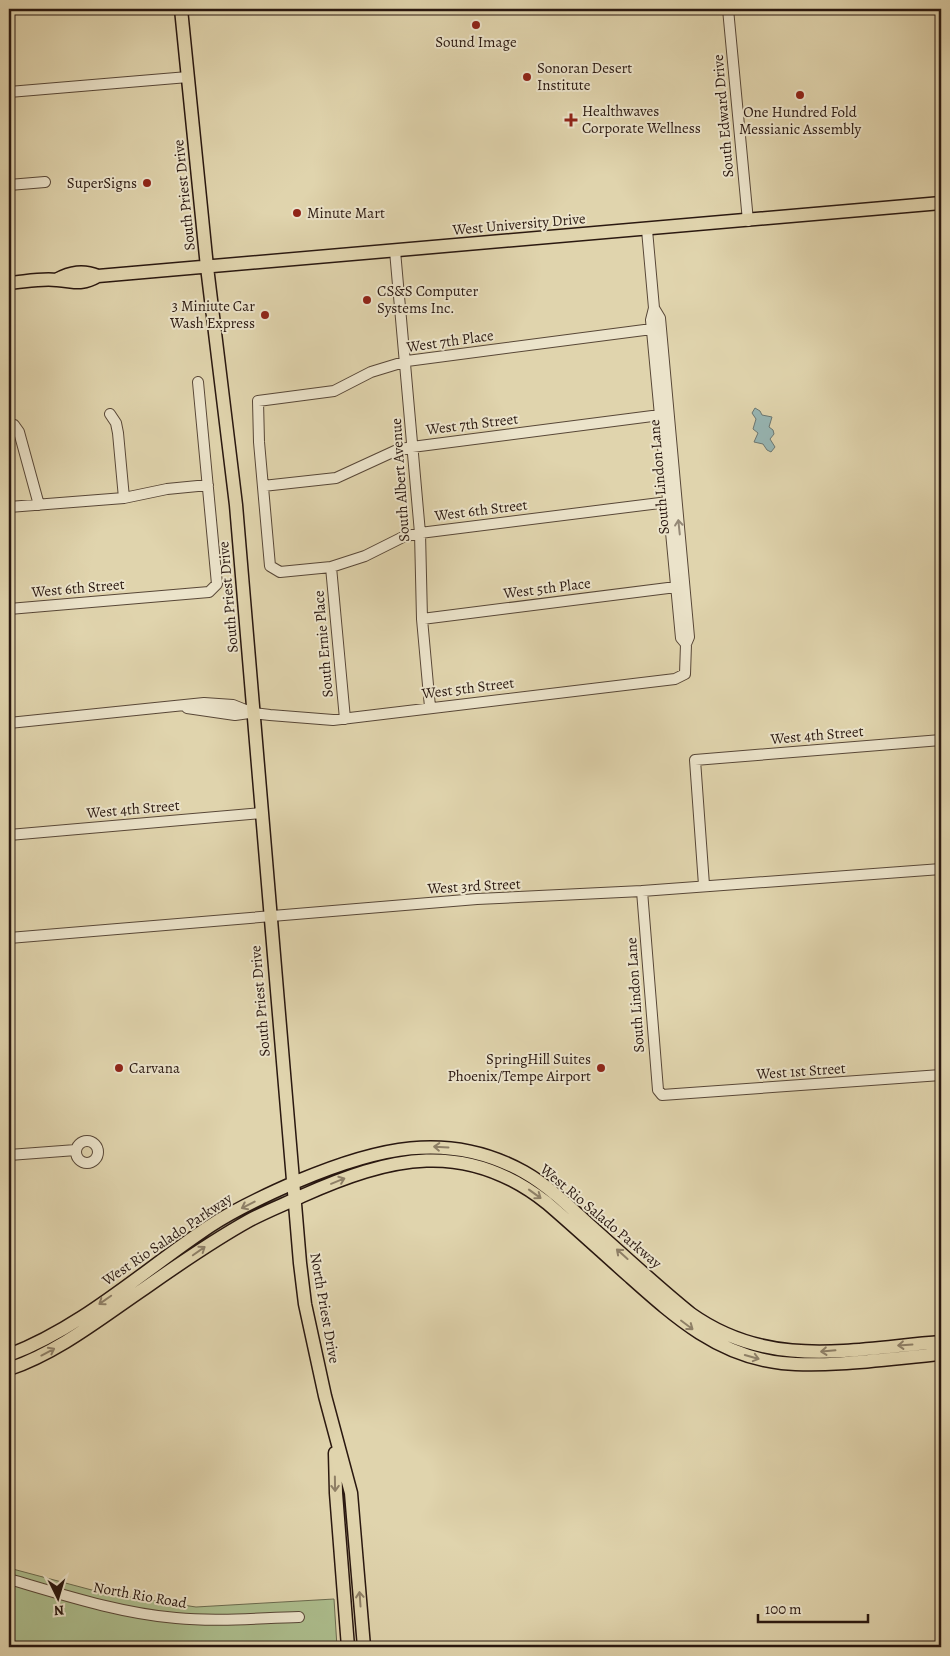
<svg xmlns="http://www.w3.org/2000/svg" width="950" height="1656" font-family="Alegreya,serif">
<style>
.green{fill:#adbe8e;stroke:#6c6b4f}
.water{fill:#97b6b4;stroke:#6b7772}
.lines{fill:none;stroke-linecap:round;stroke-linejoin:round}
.minor-casing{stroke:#584737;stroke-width:12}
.major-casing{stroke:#2a1810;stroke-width:15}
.minor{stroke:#ebe3ca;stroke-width:10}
.major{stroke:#e0d4ad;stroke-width:12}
.oneway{stroke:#948876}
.oneway2{stroke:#8e7f66}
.poi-dot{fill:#8f2418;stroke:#ebe3ca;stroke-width:2}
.labels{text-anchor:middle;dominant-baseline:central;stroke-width:4;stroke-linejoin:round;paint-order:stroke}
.poi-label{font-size:15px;fill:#2a1810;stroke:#ebe3ca;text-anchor:start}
.street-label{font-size:15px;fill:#2a1810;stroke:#ebe3ca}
</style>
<rect width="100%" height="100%" fill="#e0d4ad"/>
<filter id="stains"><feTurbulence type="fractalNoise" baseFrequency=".004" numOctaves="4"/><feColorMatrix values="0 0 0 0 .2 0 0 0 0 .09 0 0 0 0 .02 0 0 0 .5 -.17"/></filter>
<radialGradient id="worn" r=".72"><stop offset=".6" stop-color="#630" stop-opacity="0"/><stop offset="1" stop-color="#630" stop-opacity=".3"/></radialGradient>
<path class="green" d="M9,1568L103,1593L196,1607L334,1599L337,1647H9Z"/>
<path class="water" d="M755,408L760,411L762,415L772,417L769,427L773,430L774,434L770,439L775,447L771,452L767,450L763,444L754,442L758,433L753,429L756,419L752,413Z"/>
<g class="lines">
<defs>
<path id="minor" d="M728,9L748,221
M9,92L188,77
M9,185L45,182
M647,230L654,308L651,320L681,638L686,644
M395,251L420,533L422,619L430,707
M652,329L407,361L371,372L334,391L258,401L259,442L270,566L280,572L331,567L365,556L403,537L420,533L668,502L671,486
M110,414L116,423L118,433L124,498
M9,424L14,425L19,432L39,505
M263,486L336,478L397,450L412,447L660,415L664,400
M9,507L124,498L167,489L208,485
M331,567L345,719
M9,609L209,592L217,584L198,382
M422,619L676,587L678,582
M187,708L235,715L249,713
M9,723L204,703L233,705L253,713L270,715L333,720L675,679L685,674L686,644L689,637L660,318L654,308
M9,835L261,813
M704,885L695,760L941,740
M642,891L658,1090L662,1095L941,1075
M9,938L477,899L642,891L941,869
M76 1152a11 11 0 1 1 22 0a11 11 0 1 1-22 0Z
M9,1155L76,1150
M9,1579C64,1595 119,1613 176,1618C217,1622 258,1618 299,1617"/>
<path id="major" d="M181,9L207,267L236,505L300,1263L305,1304L325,1396L351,1493L364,1647
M56,280C71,272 83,270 98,276
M9,283C24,282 41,278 57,280C75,281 80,286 98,276L941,203
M9,1355C83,1327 144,1270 210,1226C237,1208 268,1194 298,1181C374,1149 447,1129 524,1172C547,1185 567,1204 586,1222C621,1253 655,1285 691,1314C770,1370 851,1349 941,1342
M9,1369C59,1352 102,1317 145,1288C179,1264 214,1240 250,1220C267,1211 285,1204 302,1196C389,1157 465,1138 547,1203C575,1227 602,1252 629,1276C675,1317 718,1356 782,1363C829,1368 893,1358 941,1354
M335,1453L336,1493L348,1647"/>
</defs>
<use href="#minor" class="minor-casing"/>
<use href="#major" class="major-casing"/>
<use href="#minor" class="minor"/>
<use href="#major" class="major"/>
</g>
<defs><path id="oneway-shaft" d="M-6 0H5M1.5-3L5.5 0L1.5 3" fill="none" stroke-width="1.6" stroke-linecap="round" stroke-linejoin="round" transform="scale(1.25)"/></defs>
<use class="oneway" href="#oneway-shaft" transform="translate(679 527) rotate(-96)"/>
<g class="oneway2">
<use href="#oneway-shaft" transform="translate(441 1147) rotate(-177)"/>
<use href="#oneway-shaft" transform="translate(338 1181) rotate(-22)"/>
<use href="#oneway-shaft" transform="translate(535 1194) rotate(36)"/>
<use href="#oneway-shaft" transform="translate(248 1205) rotate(153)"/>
<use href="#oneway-shaft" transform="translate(199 1251) rotate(-35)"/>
<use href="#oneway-shaft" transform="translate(622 1254) rotate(-138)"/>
<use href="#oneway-shaft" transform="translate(105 1300) rotate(145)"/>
<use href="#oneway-shaft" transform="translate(687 1325) rotate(37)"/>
<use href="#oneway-shaft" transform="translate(905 1345) rotate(176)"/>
<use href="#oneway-shaft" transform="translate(828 1351) rotate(175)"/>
<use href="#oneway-shaft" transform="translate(48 1352) rotate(-28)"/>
<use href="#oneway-shaft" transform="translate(752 1357) rotate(16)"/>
<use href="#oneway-shaft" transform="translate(335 1484) rotate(89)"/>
<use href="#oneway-shaft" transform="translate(360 1599) rotate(-94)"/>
</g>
<g class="poi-dot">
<circle cx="476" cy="25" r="5"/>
<circle cx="527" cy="77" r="5"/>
<circle cx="800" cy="95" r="5"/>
<path d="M568.5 112.5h5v5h5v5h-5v5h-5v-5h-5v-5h5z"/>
<circle cx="147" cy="183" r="5"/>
<circle cx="297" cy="213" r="5"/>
<circle cx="367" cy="300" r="5"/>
<circle cx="265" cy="315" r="5"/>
<circle cx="119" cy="1068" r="5"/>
<circle cx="601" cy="1068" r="5"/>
</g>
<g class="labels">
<g class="poi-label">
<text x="476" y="42" text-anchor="middle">Sound Image</text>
<text x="537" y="68">Sonoran Desert<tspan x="537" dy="17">Institute</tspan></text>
<text x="582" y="111">Healthwaves<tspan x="582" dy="17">Corporate Wellness</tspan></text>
<text x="800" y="112" text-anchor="middle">One Hundred Fold<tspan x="800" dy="17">Messianic Assembly</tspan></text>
<text x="137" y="183" text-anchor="end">SuperSigns</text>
<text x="307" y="213">Minute Mart</text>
<text x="377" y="291">CS&amp;S Computer<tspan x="377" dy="17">Systems Inc.</tspan></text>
<text x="255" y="306" text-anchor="end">3 Miniute Car<tspan x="255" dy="17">Wash Express</tspan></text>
<text x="591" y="1059" text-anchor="end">SpringHill Suites<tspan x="591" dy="17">Phoenix/Tempe Airport</tspan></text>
<text x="129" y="1068">Carvana</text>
</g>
<g class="street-label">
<text transform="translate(723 116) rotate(-95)">South Edward Drive</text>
<text transform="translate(184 195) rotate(-96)">South Priest Drive</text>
<text transform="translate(519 224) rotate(-5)">West University Drive</text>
<text transform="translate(450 341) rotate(-8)">West 7th Place</text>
<text transform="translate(472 424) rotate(-7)">West 7th Street</text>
<text transform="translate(659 477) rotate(-95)">South Lindon Lane</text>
<text transform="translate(400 480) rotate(-94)">South Albert Avenue</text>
<text transform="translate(481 510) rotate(-7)">West 6th Street</text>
<text transform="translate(78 588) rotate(-5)">West 6th Street</text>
<text transform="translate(547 588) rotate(-7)">West 5th Place</text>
<text transform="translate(228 597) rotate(-95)">South Priest Drive</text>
<text transform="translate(323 644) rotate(-95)">South Ernie Place</text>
<text transform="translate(468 688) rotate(-7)">West 5th Street</text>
<text transform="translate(817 735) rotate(-5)">West 4th Street</text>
<text transform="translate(133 809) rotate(-5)">West 4th Street</text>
<text transform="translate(474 886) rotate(-3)">West 3rd Street</text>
<text transform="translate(635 995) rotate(-94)">South Lindon Lane</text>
<text transform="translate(260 1001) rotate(-95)">South Priest Drive</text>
<text transform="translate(801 1071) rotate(-4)">West 1st Street</text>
<text transform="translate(601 1216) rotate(40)">West Rio Salado Parkway</text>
<text transform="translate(167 1239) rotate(-34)">West Rio Salado Parkway</text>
<text transform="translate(325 1308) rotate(80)">North Priest Drive</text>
<text transform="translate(140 1595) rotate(10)">North Rio Road</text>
</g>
</g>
<rect width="950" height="1656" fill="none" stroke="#e0d4ad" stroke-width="30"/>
<rect x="10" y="10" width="930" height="1636" fill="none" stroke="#2a1810" stroke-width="2.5"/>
<rect x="15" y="15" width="920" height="1626" fill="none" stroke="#2a1810"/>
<g transform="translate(58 1598) rotate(175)" stroke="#ebe3ca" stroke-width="4" paint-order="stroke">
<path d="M0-4L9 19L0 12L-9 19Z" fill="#2a1810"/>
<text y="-8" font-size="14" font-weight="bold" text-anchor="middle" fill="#2a1810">N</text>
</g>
<path d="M758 1614v8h110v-8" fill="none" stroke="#2a1810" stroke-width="2.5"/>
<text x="765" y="1614" font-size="15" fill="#2a1810" stroke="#ebe3ca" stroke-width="4" paint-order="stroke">100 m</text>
<rect width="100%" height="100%" filter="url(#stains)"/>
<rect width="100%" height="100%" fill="url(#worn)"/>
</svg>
